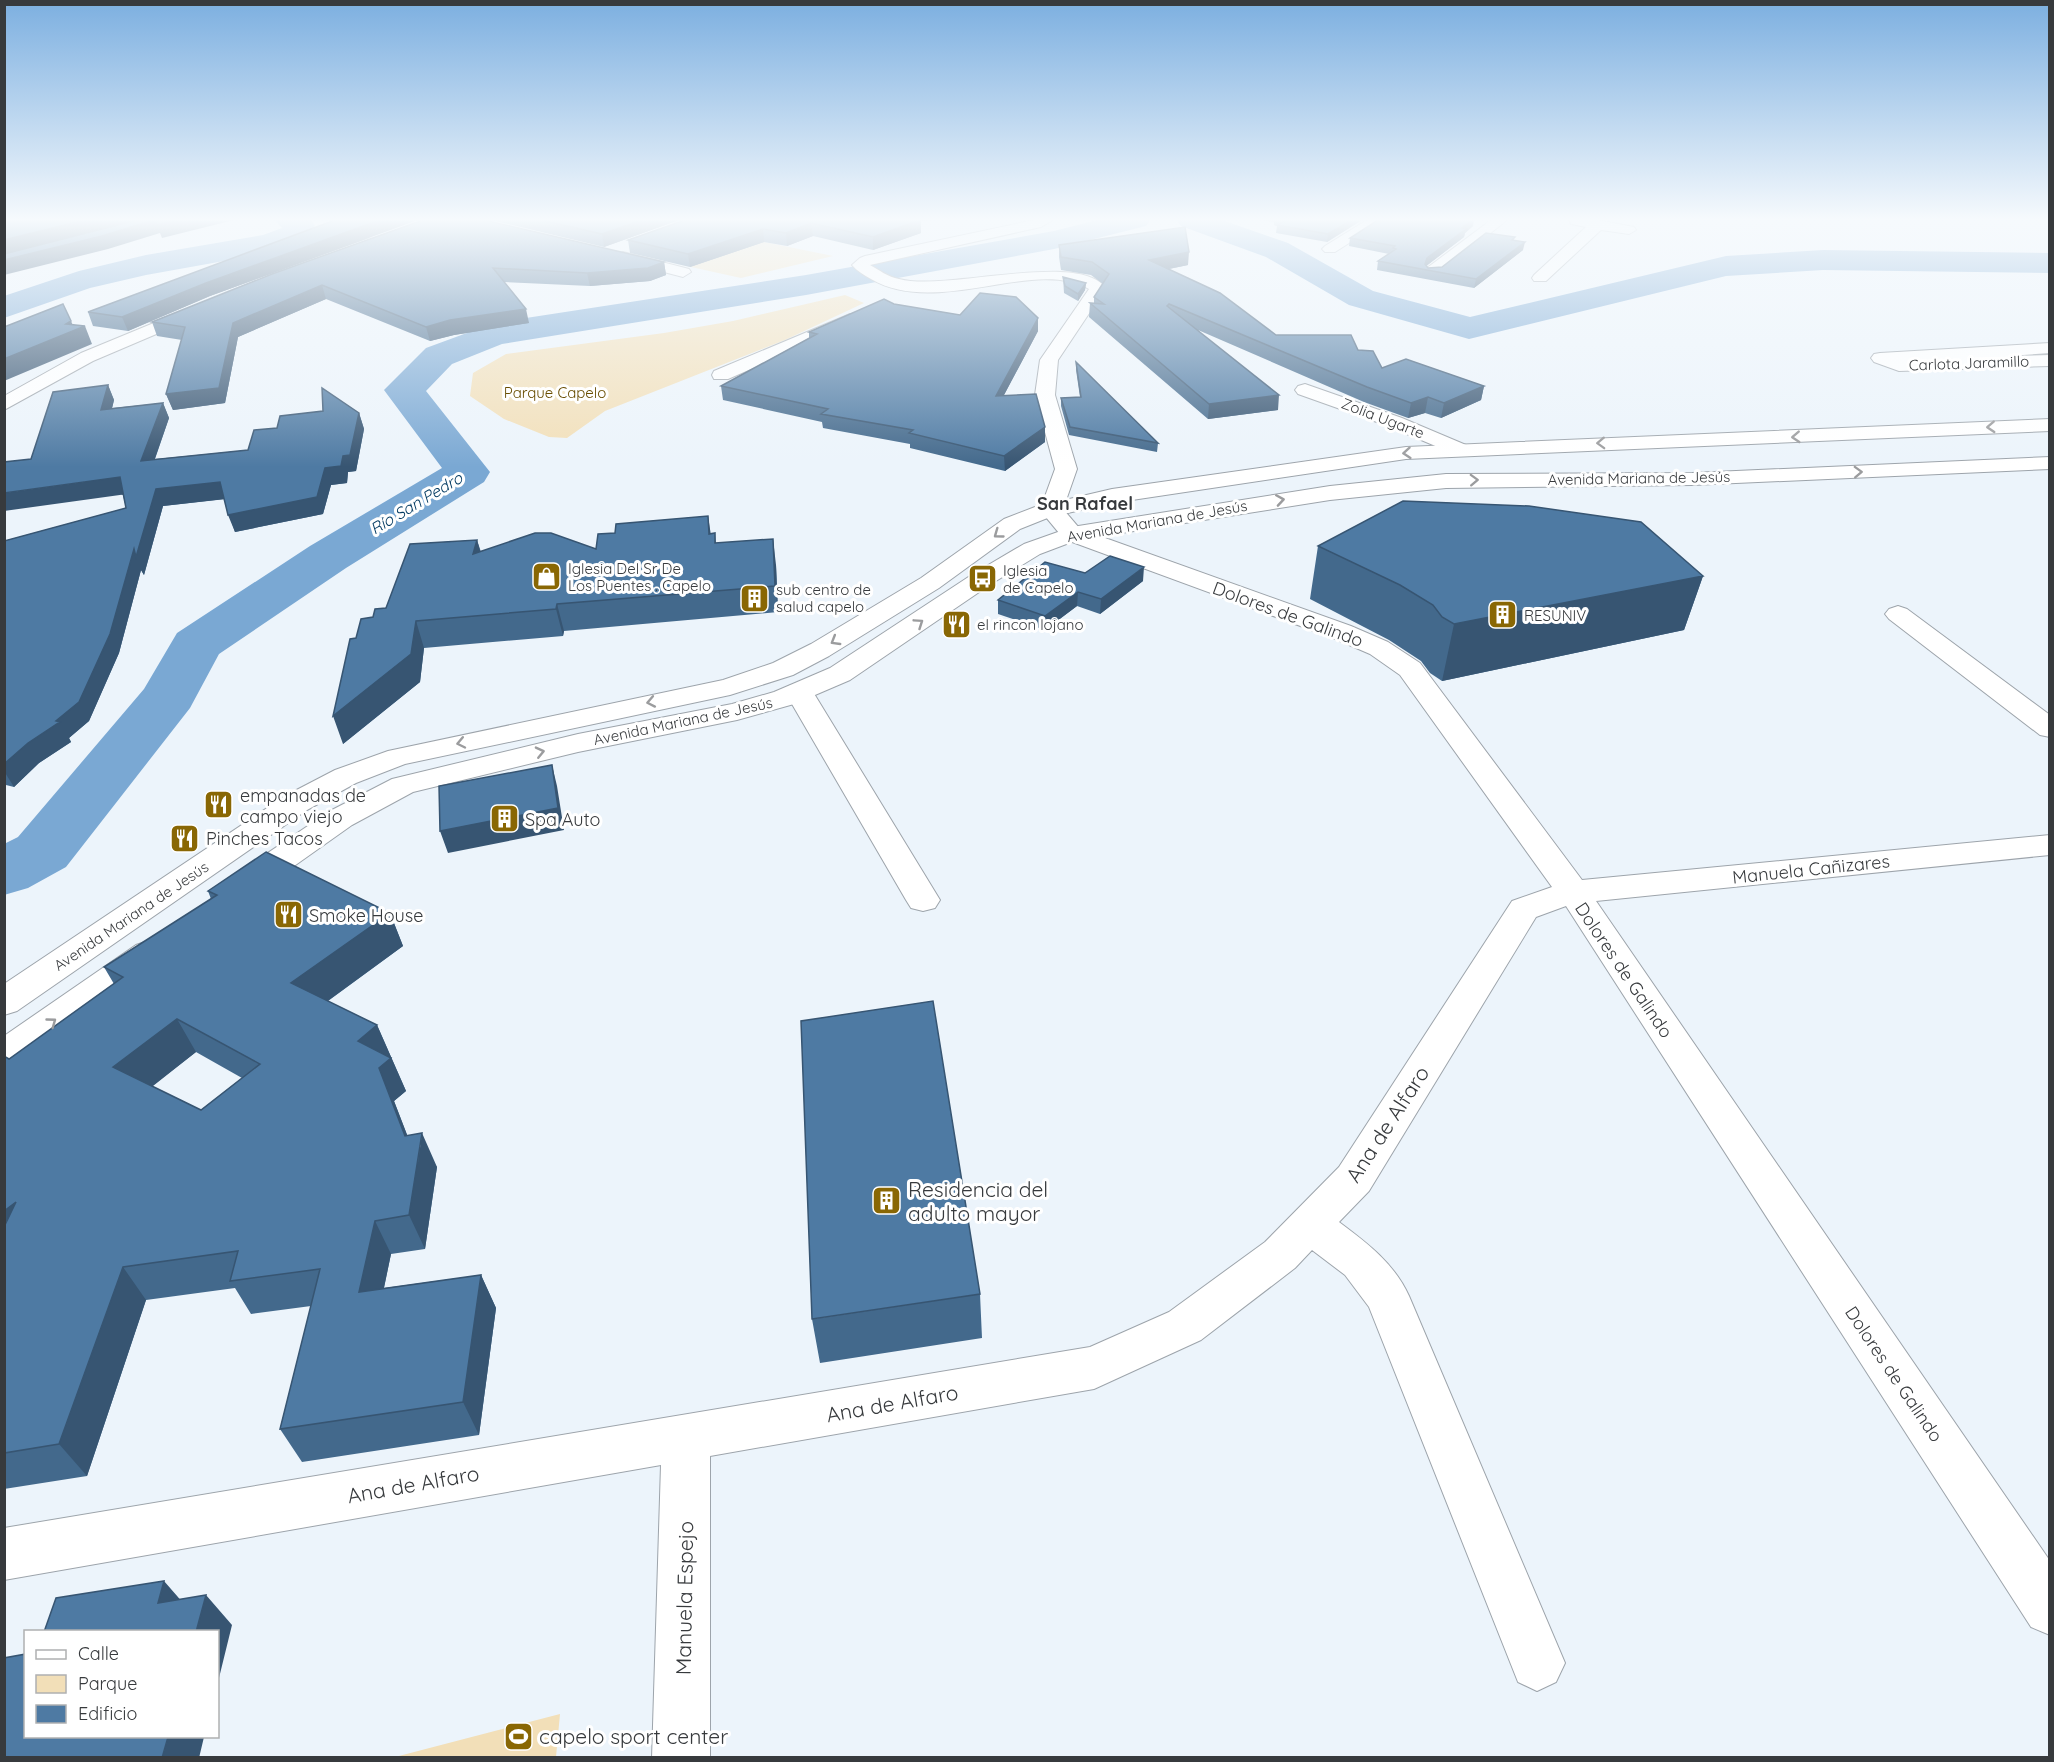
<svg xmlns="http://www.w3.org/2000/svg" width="2054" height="1762" font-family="Quicksand,sans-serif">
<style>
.green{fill:#f2dfb8}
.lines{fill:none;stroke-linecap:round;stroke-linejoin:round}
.river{fill:#7aa8d3;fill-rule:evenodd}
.minor-casing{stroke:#9da4ab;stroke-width:2}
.tertiary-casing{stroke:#9da4ab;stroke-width:2}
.secondary-casing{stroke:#9da4ab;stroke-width:2}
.minor{fill:#fff;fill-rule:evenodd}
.tertiary{fill:#fff;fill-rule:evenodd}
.secondary{fill:#fff;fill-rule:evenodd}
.wall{fill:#43698c;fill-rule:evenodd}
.shaded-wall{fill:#375572}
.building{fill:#4e7aa3;stroke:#375572;stroke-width:1.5;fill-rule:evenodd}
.oneway{stroke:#9b9c9e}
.labels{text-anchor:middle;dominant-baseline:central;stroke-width:6;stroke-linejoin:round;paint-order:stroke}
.far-street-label{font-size:15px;fill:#373a3d;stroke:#fff}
.far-park-label{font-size:15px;fill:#684d02;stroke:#fff}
.far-poi-label{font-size:15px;fill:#373a3d;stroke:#fff;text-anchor:start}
.far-water-label{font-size:16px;font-style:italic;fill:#023a62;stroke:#fff}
.far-quarter-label{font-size:18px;font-weight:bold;fill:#373a3d;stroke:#fff}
.street-label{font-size:18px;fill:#373a3d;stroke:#fff}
.poi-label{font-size:18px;fill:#373a3d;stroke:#fff;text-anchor:start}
.near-street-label{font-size:21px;fill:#373a3d;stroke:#fff}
.near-poi-label{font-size:21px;fill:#373a3d;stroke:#fff;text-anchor:start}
</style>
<rect width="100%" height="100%" fill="#ecf4fb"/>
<path class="green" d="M760,241L833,256L741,278L682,265L743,243Z
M845,295L864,303L785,340L605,411L567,438L549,437L504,419L470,396L473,373L506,354L664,333L733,321Z
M560,1714L556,1757H395Z"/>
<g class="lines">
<path class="river" d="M275,220H311L315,226L301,244L279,251L146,275L90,288L4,318V296L79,271L146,255L263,235L282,228Z
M1097,220H1150L1146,226L1054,249L806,295L502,344L452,364L426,391L490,472L484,482L346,568L219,654L190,708L66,867L28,888L4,895V844L18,837L144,689L177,633L310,546L442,468L384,390L426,348L494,323L806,275L1054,231Z
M1177,220H1222L1288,243L1373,291L1470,317L1726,256L1823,250L2050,253V273L1823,270L1726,276L1469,339L1349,305L1266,257L1181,226Z"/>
<defs>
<path id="minor" d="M1034,220H1053L1041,227L870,265C879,270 888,277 899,279C947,292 1077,250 1106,288L1058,360L1055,395L1077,469L1063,509L1080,529L1351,626L1388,642L1420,663L1582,880L2050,835V855L1596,901L2050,1561V1635L2031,1627L1566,906L1536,917L1369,1191L1339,1222C1367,1243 1394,1263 1409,1296L1565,1663L1556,1682L1537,1691L1518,1682L1369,1307L1345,1275L1312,1250L1295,1268L1201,1340L1094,1389L710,1456V1758H652L661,1465L4,1580V1528L1090,1347L1169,1312L1265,1242L1339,1167L1512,901L1552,887L1400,675L1370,654L1333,638L1064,539L1040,510L1055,469L1035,395L1040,360L1089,289C1034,257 937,318 871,279C864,275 857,271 852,265L860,258L865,256Z
M1367,220H1385L1335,252H1325L1322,249L1325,246Z
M1491,220H1507L1439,274H1427L1425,271L1427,268Z
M1597,220L1634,227L1636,230L1629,234L1601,230L1546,281H1534L1532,278L1534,275L1586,227L1571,224L1569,220Z
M623,252L689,269L691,272L683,277L618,260L615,257L618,254Z
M850,314L856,315L859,319L856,323L728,379H714L712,375L714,371Z
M2050,343V353L2008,356L2050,355V366L1899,371L1874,362L1871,358L1874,354L1880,353Z
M1305,384L1402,418L1466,445L1469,449L1466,453L1459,455L1452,453L1388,426L1298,394L1295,390L1298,386Z
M1898,606L1907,609L2050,715V737L2040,735L1889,619L1885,614L1889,609Z
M799,684L809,686L813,692L940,900L935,908L923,911L911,908L906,900L785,692L789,686Z"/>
<path id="tertiary" d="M2050,419V431L1406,459L1112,503L1050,517L1020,529L939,588L829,656L793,675L730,695L405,764L356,783L307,810L17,1011L4,1015V984L285,796L335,770L388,751L723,680L773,663L811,644L921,578L1004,519L1035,507L1112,489L1406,447Z
M2050,457V469L1692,485L1446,488L1330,500L1077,540L1040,554L991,584L850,680L794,704L737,720L578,752L413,792L352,825L256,893L244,896L232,893L227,885L232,877L330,811L392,779L578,734L732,704L774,692L830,668L973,574L1024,544L1072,527L1330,486L1446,474L1692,473Z
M148,941L160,945L166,953L160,961L17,1066L4,1070V1036L136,945Z"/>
<path id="secondary" d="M195,306L201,307L203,311L201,315L93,361L4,410V396L81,353Z"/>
</defs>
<use href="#minor" class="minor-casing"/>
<use href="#tertiary" class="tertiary-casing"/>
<use href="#secondary" class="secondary-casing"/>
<use href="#minor" class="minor"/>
<use href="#tertiary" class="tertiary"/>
<use href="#secondary" class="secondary"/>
</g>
<path class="wall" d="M423,220L664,262L666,275L650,281L590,286L504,282L529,323L454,335L430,341L326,299L238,337L225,403L173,410L166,394L182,340L157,336L152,322Z
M491,220H679L604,247Z
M685,220H932L921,221V233L873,250L813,236L787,246L764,242L690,267L630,253L628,240Z
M1262,220H1362L1327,242L1276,233L1277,226L1274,225V222Z
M1473,226L1465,233L1464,237L1426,266L1428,268L1442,267L1514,240L1523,250L1474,288L1377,270L1378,261L1389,254L1349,246L1350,238Z
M372,237L210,296L128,331L93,326L88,312Z
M1059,245L1188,265L1169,269L1276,335L1358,350L1382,368L1484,386L1481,400L1441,418L1425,413L1408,418L1364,402L1198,330L1278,410L1208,419L1089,317L1090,303H1094V297L1103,284L1091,275L1061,270L1059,257Z
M1063,277L1086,283L1085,290L1078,301L1064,293Z
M894,304L960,315L1038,318V331L1004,395L1045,427V442L1005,471L910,448V444L823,428L822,422L723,400L721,386L809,338V332Z
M1076,362L1158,443L1157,452L1069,435L1061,406V398L1080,397L1076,370Z
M108,385L114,400L112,408L163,403L169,418L155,459L248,450L277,428L359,413L364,429L356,471L348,472L347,483L331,485L323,514L235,532L224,499L163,506L144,575L141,570L119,653L89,721L69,738L71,742L39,763L14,787L6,785L4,786V541L126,508L123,495L31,459Z
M715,533L716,543L776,565L778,612L564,631L563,636L424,648L420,682L343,744L356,638L373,617L477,540L481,552L596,549Z
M1318,546L1703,576L1684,630L1442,681L1430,673L1421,661L1389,640L1310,599Z
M1085,573L1143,581L1100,614L1077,606L1045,630L998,614V600Z
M208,891L390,913L403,946L328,1001L377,1025L406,1091L394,1101L407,1135L437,1167L425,1249L391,1254L384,1288L481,1275L496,1308L479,1435L302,1462L280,1429L311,1306L251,1314L235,1288L146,1300L87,1476L4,1489V1056L9,1059L114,984L104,967L211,899ZM196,1052L242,1078L201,1110L152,1086Z
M980,1294L982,1338L820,1363L812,1319Z"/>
<path class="shaded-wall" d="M85,220H139L4,255V240Z
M154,220H234L162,238L160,233L108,249L4,275V259Z
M380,220H418L210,296L128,331L122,317L206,283Z
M642,220H679L604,247L602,234Z
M920,220L921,233L873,250V237Z
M1351,220H1362L1327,242L1328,234Z
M1472,220H1474L1473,226L1465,233L1464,237L1425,267V264L1427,258Z
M811,223L813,236L787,246L786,233Z
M763,229L764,242L690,267L688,254Z
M1525,242L1523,250L1474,288L1476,279Z
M1189,252L1188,265L1149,273V260Z
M664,262L666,275L650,281L590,286L587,273Z
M1086,283L1085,290L1078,301V294Z
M322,285L326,299L238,337L225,403L173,410L166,394L233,323Z
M526,309L529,323L454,335L430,341L426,327L450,320Z
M1038,318V331L996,410V396Z
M71,321L75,330L85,326L92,344L4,381V359Z
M108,385L114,400L108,425L101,410Z
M1484,386L1481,400L1441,418L1444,403Z
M1279,395L1278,410L1208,419L1209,404Z
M1428,397L1425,413L1408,418L1411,403Z
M163,403L169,418L148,478L141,461Z
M359,413L364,429L356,471L348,472L347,483L331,485L323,514L235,532L228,515L325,468Z
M1045,427V442L1005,471L1004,456Z
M120,477L127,494L4,511V493Z
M220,482L226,499L163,506L144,575L141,570L119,653L89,721L69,738L71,742L39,763L14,787L4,771V764L28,743L56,721L134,549L156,489Z
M708,516L712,542L709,534Z
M773,539L776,565L778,612L775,586Z
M477,540L484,565L473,554Z
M1144,567L1143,581L1100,614L1101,599Z
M1703,576L1684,630L1442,681L1454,624Z
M1078,592L1077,606L1045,630V616Z
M557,604L564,631L563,636L556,609Z
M416,621L424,648L420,682L343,744L333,716Z
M552,765L557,786L564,830L448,853L440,831Z
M390,913L403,946L307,1016L291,983Z
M177,1019L196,1052L134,1101L113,1067Z
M377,1025L406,1091L394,1101L418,1163L422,1133L437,1167L425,1249L409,1215L358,1041Z
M16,1202L4,1265V1211Z
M375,1221L391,1254L376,1325L359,1292Z
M123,1267L146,1300L87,1476L59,1444Z
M481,1275L496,1308L479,1435L463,1402Z
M164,1581L191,1612L158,1603Z
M206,1595L232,1625L218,1682V1632H196Z
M168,1737H204L199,1758H162Z"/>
<path class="building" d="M4,220H85L4,240Z
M137,220H154L102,236L4,260V254Z
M155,220H176L157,225Z
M335,220H380L206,283L122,317L88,312Z
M423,220H484L664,262L648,268L587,273L493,268L526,309L450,320L426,327L322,285L233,323L219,388L166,394L185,327L152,322L272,274Z
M541,220H642L602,234Z
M685,220H920L873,237L811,223L786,233L763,229L688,254L628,240Z
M1287,220H1351L1328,234L1277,225Z
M1378,220H1472L1462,228L1466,229L1427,258L1425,264L1428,268L1442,267L1486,233L1515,237L1512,240L1525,242L1476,279L1378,261L1396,249L1393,248L1395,246L1350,238Z
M1185,227L1189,252L1149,260L1220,293L1276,335H1351L1358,350L1373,351L1382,368L1406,359L1484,386L1444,403L1428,397L1411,403L1367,387L1169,304L1167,306L1279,395L1209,404L1090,303L1104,304L1094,297L1109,274L1092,262L1061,257L1059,245Z
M1063,277L1086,283L1078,294L1065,286Z
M980,293L1016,297L1038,318L996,396L1036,394L1045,427L1004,456L909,433L913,430L821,414L828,409L721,386L817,334L809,332L884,299L894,304L960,315Z
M63,304L71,321L66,324L85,326L4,359V327Z
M1076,362L1158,443L1070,427L1061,398L1081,397Z
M108,385L101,410L163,403L141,461L248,450L254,430L277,428L280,416L323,411L322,388L359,413L350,455L343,456L341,466L325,468L317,497L228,515L220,482L156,489L136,557L134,549L110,634L79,702L56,721L60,722L28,743L4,764V541L126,508L120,477L4,493V462L31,459L53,392Z
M1403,501L1529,506L1641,522L1703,576L1454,624L1442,617L1433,605L1400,585L1318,546Z
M708,516L709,534L715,533V543L773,539L775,586L557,604L556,609L416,621L411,654L333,716L350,639L356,638L361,619L373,617L375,609L386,608L410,544L477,540L473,554L535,533H551L596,549L598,534L615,533L616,524Z
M1110,556L1144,567L1101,599L1078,592L1045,616L998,600L1045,562L1085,573Z
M552,765L558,808L440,831L439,786Z
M266,852L390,913L291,983L377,1025L358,1041L391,1058L379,1068L405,1136L422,1133L409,1215L375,1221L359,1292L481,1275L463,1402L280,1429L320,1269L230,1281L238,1251L123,1267L59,1444L4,1453V1227L16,1202L4,1211V1056L9,1059L123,977L104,967L217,895L208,891ZM177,1019L260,1064L201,1110L113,1067Z
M933,1001L980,1294L812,1319L801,1021Z
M164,1581L158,1603L206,1595L196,1632H44L56,1598Z
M26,1654V1737H168L162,1758H4V1658Z"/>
<defs><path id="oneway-chevron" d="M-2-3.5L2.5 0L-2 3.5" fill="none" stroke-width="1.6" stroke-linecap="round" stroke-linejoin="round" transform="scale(1.5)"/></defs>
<g class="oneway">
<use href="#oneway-chevron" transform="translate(1991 427) rotate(177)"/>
<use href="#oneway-chevron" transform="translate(1796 437) rotate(177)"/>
<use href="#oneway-chevron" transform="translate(1601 443) rotate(178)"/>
<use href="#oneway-chevron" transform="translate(1407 453) rotate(175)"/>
<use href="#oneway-chevron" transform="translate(1858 472) rotate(-2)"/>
<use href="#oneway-chevron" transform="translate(1474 480) rotate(-2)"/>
<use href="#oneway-chevron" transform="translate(1280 500) rotate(-9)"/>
<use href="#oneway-chevron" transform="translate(998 534) rotate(144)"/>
<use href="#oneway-chevron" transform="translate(919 623) rotate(-34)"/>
<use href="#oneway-chevron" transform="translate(835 641) rotate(149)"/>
<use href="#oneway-chevron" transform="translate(651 702) rotate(169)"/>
<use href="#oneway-chevron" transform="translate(461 743) rotate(168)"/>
<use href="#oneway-chevron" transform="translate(540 752) rotate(-13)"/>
<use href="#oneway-chevron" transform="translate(52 1022) rotate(-36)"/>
</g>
<linearGradient id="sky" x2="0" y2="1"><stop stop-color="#7cafe0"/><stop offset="0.47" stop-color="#f6fafd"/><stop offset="1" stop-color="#f6fafd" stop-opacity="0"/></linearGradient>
<rect width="2054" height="467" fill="url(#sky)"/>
<defs>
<symbol id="shop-square" viewBox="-11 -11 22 22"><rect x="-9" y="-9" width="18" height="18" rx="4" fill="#896704" stroke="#fff"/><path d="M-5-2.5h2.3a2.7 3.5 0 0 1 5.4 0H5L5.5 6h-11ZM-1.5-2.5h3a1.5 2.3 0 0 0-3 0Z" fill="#fff"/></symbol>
<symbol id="bus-square" viewBox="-11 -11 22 22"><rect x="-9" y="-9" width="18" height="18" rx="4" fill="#896704" stroke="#fff"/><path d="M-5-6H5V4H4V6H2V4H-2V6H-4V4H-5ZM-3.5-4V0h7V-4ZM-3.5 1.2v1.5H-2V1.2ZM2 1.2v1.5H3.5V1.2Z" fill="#fff"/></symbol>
<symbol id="building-square" viewBox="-11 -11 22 22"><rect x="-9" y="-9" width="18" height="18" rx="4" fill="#896704" stroke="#fff"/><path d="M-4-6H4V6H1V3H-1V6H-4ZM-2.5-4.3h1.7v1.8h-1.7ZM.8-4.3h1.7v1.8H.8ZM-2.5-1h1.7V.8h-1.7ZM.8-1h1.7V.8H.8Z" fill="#fff"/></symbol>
<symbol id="restaurant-square" viewBox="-11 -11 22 22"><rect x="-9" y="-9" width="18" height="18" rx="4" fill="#896704" stroke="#fff"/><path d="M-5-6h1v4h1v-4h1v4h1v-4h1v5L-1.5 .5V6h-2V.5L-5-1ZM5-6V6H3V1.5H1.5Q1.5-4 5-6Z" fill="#fff"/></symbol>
<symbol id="stadium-square" viewBox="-11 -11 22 22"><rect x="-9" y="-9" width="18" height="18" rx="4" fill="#896704" stroke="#fff"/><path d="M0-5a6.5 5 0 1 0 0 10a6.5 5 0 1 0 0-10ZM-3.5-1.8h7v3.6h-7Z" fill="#fff"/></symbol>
</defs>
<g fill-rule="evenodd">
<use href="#shop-square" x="530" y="560" width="33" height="33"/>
<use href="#bus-square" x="966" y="562" width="33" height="33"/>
<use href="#building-square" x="738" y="582" width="33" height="33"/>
<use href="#building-square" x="1486" y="598" width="33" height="33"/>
<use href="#restaurant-square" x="940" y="608" width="33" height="33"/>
<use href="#restaurant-square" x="202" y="788" width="33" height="33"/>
<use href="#building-square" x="488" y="802" width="33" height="33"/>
<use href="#restaurant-square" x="168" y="822" width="33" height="33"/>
<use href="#restaurant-square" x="272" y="898" width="33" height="33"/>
<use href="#building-square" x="870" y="1184" width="33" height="33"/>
<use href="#stadium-square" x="502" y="1720" width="33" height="33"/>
</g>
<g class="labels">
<g class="far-street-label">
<text transform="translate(1969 363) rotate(-2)">Carlota Jaramillo</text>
<text transform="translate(1383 418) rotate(21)">ZoIia Ugarte</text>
<text transform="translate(1639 478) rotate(-1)">Avenida Mariana de Jesús</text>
<text transform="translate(1157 521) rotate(-10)">Avenida Mariana de Jesús</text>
<text transform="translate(683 721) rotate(-12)">Avenida Mariana de Jesús</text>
<text transform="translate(131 916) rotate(-34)">Avenida Mariana de Jesús</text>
</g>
<g class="far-park-label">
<text x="555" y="392">Parque Capelo</text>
</g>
<g class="far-poi-label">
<text x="568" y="568">Iglesia Del Sr De<tspan x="568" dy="17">Los Puentes . Capelo</tspan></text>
<text x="1003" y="570">Iglesia<tspan x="1003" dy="17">de Capelo</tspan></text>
<text x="776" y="589">sub centro de<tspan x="776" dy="17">salud capelo</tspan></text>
<text x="1524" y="615">RESUNIV</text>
<text x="977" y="624">el rincon lojano</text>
</g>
<g class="far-water-label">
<text transform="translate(416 503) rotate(-31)">Río San Pedro</text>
</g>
<g class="far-quarter-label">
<text x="1085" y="503">San Rafael</text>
</g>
<g class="street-label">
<text transform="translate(1288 614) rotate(20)">Dolores de Galindo</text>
<text transform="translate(1811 869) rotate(-6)">Manuela Cañizares</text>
<text transform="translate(1624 970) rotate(56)">Dolores de Galindo</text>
<text transform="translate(1894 1374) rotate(56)">Dolores de Galindo</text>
</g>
<g class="poi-label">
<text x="240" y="795">empanadas de<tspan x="240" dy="21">campo viejo</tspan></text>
<text x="525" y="819">Spa Auto</text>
<text x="206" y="838">Pinches Tacos</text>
<text x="309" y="915">Smoke House</text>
</g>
<g class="near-street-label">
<text transform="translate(1387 1124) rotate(-57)">Ana de Alfaro</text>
<text transform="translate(892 1403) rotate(-10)">Ana de Alfaro</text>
<text transform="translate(413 1484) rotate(-10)">Ana de Alfaro</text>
<text transform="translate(684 1598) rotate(-89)">Manuela Espejo</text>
</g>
<g class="near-poi-label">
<text x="908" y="1189">Residencia del<tspan x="908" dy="24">adulto mayor</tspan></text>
<text x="539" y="1736">capelo sport center</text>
</g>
</g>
<rect width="2054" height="1762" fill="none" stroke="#373a3d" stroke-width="12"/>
<rect x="24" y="1630" width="195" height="108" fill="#ffffff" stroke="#afb0b1" stroke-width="1.5"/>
<rect x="36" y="1650" width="30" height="9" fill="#ffffff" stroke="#afb0b1" stroke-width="1.5"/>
<text x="78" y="1660" font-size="18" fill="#373a3d">Calle</text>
<rect x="36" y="1675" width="30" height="18" fill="#f2dfb8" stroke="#afb0b1" stroke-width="1.5"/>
<text x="78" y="1690" font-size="18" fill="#373a3d">Parque</text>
<rect x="36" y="1705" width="30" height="18" fill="#4e7aa3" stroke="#afb0b1" stroke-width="1.5"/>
<text x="78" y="1720" font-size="18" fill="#373a3d">Edificio</text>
</svg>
